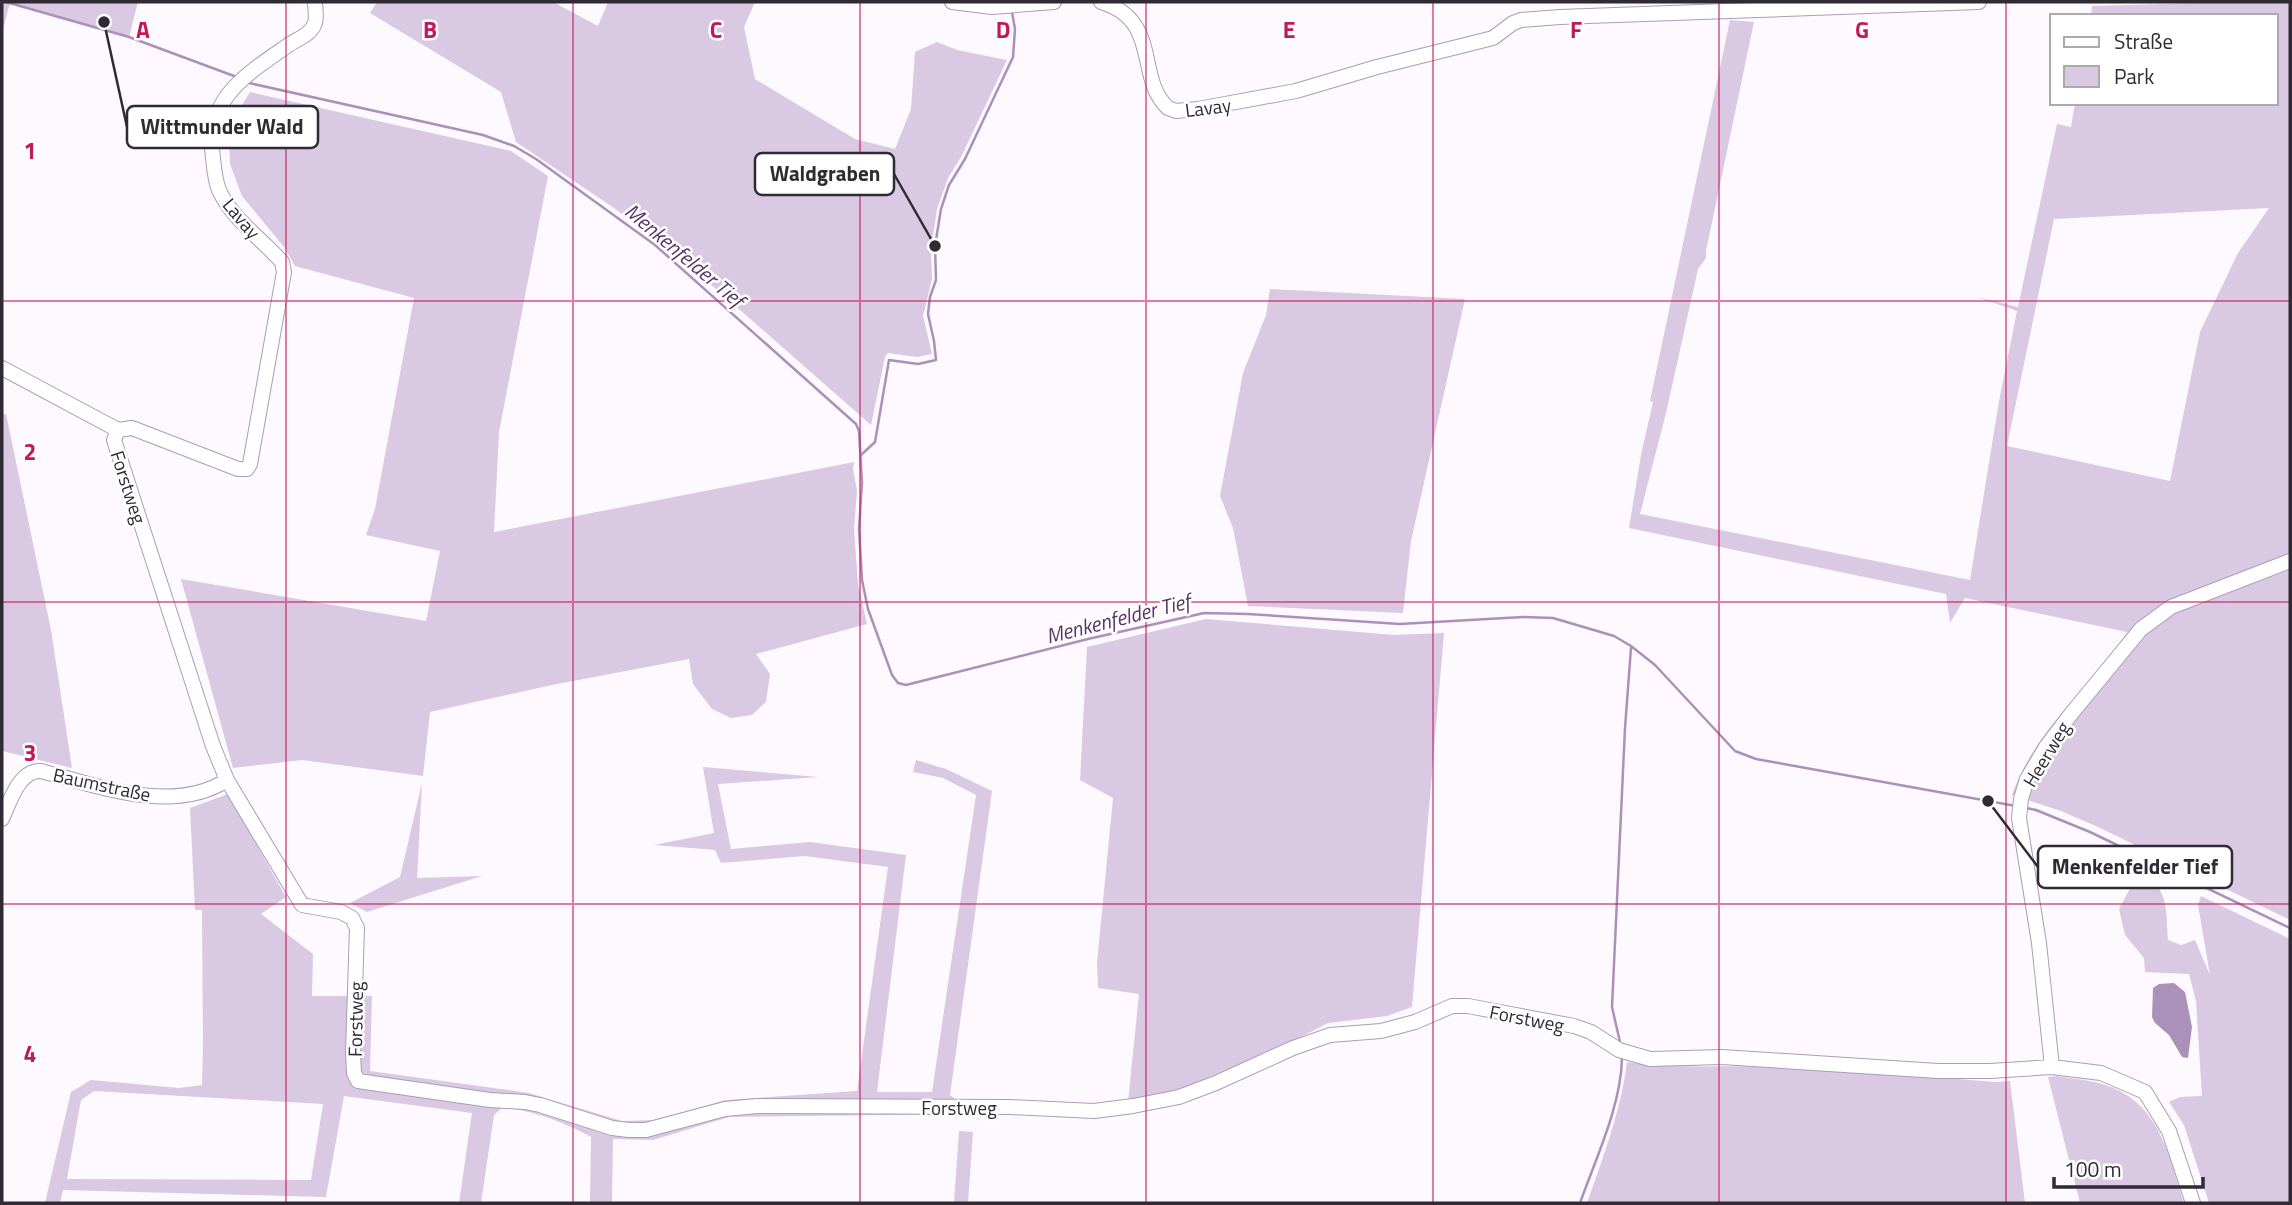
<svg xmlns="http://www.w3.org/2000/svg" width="2292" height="1205" font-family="'Titillium Web',sans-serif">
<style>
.green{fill:#d9c9e3;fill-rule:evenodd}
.water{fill:#ab91b9}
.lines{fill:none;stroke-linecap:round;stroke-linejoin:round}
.stream{stroke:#ab91b9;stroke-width:2.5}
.minor-casing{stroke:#ac9cb5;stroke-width:16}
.minor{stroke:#fff;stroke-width:14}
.grid{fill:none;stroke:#c2185b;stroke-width:2;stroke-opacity:0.55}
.labels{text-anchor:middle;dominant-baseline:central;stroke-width:5;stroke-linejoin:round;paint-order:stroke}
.street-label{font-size:19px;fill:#302a34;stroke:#fff}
.water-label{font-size:21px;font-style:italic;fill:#563368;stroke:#fff}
.grid-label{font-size:23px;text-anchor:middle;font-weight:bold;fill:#c2185b;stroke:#fff;stroke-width:5;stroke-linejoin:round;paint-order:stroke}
.leader{fill:none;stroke:#302a34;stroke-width:2.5}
.callout-dot{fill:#302a34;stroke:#fff;stroke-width:2.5}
.callout{fill:#fff;stroke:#302a34;stroke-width:2.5}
.callout-label{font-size:21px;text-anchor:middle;font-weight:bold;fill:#302a34}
</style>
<rect width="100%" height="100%" fill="#fdf9ff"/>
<path class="green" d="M2,2H138L129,37L10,3L2,33Z
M377,2H553L598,26L608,2H755L744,27L755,79L855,139L895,149L911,109L915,52L937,42L957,50L1007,60L961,157L948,178L937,209L931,249L932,279L923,316L932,354L917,357L888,353L885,357L871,425L690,266L614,208L516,142L501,92L370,13Z
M2234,2H2290V920L2098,827L2061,811L2012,795C2036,727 2090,689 2127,632L1965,598L1950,623L1946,594L1629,528L1641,455L1653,402L1650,401L1730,20L1754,22L1706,251V258L1698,269L1666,413L1640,514L1970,580L1999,401L2017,311L1977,297L2018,307L2057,124L2071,127L2075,103H2276V16H2091L2092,6ZM2269,208L2238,253L2200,332L2170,481L2007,446L2054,219Z
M250,92L511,151L548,176L499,432L494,532L854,462L853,469L857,491L854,529L858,584L867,624L756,654L770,674L766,702L752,715L731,718L712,709L693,684L689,659L552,685L430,712L423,776L302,760L233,768L181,579L426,621L440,551L366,535L375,509L414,298L295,266L284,247L242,196L230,164L229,136L234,118Z
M1270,289L1465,299L1411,541L1403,613L1248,606L1233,528L1220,496L1243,373L1266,315Z
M2,414H6L51,630L72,768L2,751Z
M1206,619L1394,635L1444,633L1412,1007L1387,1016L1328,1023L1291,1042L1177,1091L1128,1102L1139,994L1098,988L1097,963L1113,798L1080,780L1087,647Z
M916,760L946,769L992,791L950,1095L974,1114L729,1117L653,1140L613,1139L612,1203H590L591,1137C562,1121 535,1112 503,1107L494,1115L481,1203H459L472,1113L344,1096L326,1197L63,1190L60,1203H45L71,1092L91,1080L179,1088L202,1085L203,1044L202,910H195L190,808L228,794L286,897L261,914L313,954L312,996H372L370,1071L529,1093L622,1121L654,1120L726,1100L857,1091L888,867L805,856L721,863L715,850L654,845L714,833L703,767L818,777L718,784L731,849L810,842L906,855L877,1092H932L976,795L943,778L913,772ZM94,1091L323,1104L311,1180L67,1179L81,1100Z
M422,783L417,878L482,876L367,912L350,903L400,877Z
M2148,876C2169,893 2166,914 2168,940L2181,945L2195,940L2210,975L2198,905L2201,896L2290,939V1203H2209L2184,1125L2169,1102L2180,1097L2202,1096L2196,1001L2189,974L2145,972L2144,958L2125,935L2119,909L2134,881Z
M1627,1062C1673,1069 1719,1065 1766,1067C1843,1070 1919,1076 1996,1082L2010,1081L2025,1203H1587C1603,1157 1621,1111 1627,1062Z
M2057,1076C2074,1079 2094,1080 2111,1087C2161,1107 2169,1157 2184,1203H2080L2048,1077Z
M959,1131L973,1132L968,1203H954Z"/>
<path class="water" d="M2174,983L2185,992L2192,1027L2188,1058L2182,1057L2169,1035L2155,1023L2152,1017L2153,988L2159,984Z"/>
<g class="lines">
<path class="stream" d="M6,2L129,37L234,76
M249,83L483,135L514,146L536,159L655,245L847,416L856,424L859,431L862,483L859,529L862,580L868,609L892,675L898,683L906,685L1088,639L1204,613L1248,614L1400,624L1523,617L1553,618L1614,636L1631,646L1655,665L1735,751L1756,759L2016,806
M861,455L875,442L889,360L918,364L936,360L934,341L928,314L930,297L936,280L935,246L941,209L949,185L965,159L1013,57L1015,29L1012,12
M2026,808L2036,810L2090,832L2290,928
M1620,1042L1612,1007L1625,728L1631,648
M1580,1203C1596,1158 1621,1106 1622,1058"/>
<defs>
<path id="minor" d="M315,2C315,8 317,17 315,23C311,35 297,39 287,46C244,76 205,99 213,158C214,168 215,180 219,190C232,219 261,238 282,262L284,272L250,464L247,469H238L132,428L118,430L114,440L213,746L227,780L302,905L341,912L352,918L357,928L353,1053L354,1073L358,1081L490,1100L525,1102L540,1105L612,1128L629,1130H646L725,1109L757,1106L1009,1107L1094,1111L1133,1106L1179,1097L1216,1083L1293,1048L1330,1035L1381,1031L1415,1022L1452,1006H1468L1574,1026L1591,1032L1619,1050L1650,1059L1722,1057L1938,1071H1990L2052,1067L2101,1073L2145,1092L2169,1131L2193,1203
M952,2L992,7L1054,2
M1101,2C1162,20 1135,78 1168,108L1176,111L1198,109L1296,91L1377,67L1493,38L1513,23L1521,20L1560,17L1979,2
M2,368L118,430
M2,819C10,801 19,770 41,771C98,786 173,815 227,780
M2052,1067L2039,943L2019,818L2021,799L2027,779L2046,747L2071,714L2141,629L2171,607L2290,561"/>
</defs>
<use href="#minor" class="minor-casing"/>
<use href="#minor" class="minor"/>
</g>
<path class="grid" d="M286,2V1203M573,2V1203M860,2V1203M1146,2V1203M1433,2V1203M1719,2V1203M2006,2V1203M2,301H2290M2,602H2290M2,904H2290"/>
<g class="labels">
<g class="street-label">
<text transform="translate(1208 107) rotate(-7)">Lavay</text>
<text transform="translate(242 218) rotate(50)">Lavay</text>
<text transform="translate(129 487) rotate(72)">Forstweg</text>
<text transform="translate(2046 754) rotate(-59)">Heerweg</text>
<text transform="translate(102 784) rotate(12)">Baumstraße</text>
<text transform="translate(1527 1018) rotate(11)">Forstweg</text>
<text transform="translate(355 1019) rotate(-89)">Forstweg</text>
<text x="959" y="1107">Forstweg</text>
</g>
<g class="water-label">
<text transform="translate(685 255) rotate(40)">Menkenfelder Tief</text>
<text transform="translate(1118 618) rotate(-14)">Menkenfelder Tief</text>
</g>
</g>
<g class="grid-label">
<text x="143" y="38">A</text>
<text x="430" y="38">B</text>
<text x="716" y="38">C</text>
<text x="1003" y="38">D</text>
<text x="1289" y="38">E</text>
<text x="1576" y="38">F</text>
<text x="1862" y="38">G</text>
<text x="30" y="159">1</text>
<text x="30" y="460">2</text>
<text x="30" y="761">3</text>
<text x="30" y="1062">4</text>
</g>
<path class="leader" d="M104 22L127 127M935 246L894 174M1988 801L2038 867"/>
<g class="callout-dot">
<circle cx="104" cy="22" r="7"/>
<circle cx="935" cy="246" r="7"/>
<circle cx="1988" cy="801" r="7"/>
</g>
<g class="callout">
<rect x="127" y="106" width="191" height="42" rx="7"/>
<rect x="755" y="153" width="139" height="42" rx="7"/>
<rect x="2038" y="846" width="194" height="42" rx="7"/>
</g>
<g class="callout-label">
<text x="222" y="134">Wittmunder Wald</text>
<text x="825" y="181">Waldgraben</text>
<text x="2135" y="874">Menkenfelder Tief</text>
</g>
<rect width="2292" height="1205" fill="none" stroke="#302a34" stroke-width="7"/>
<rect x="2050" y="14" width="228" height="91" fill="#ffffff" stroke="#acaaae" stroke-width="2"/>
<rect x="2064" y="37" width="35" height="10" fill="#ffffff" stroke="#acaaae" stroke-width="2"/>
<text x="2114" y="49" font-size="21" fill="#302a34">Straße</text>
<rect x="2064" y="66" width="35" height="21" fill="#d9c9e3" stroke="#acaaae" stroke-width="2"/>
<text x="2114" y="84" font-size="21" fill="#302a34">Park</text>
<path d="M2054 1177v10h149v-10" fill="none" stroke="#302a34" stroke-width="3.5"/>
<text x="2064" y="1177" font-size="21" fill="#302a34" stroke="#ffffff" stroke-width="5" paint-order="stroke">100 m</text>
</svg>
